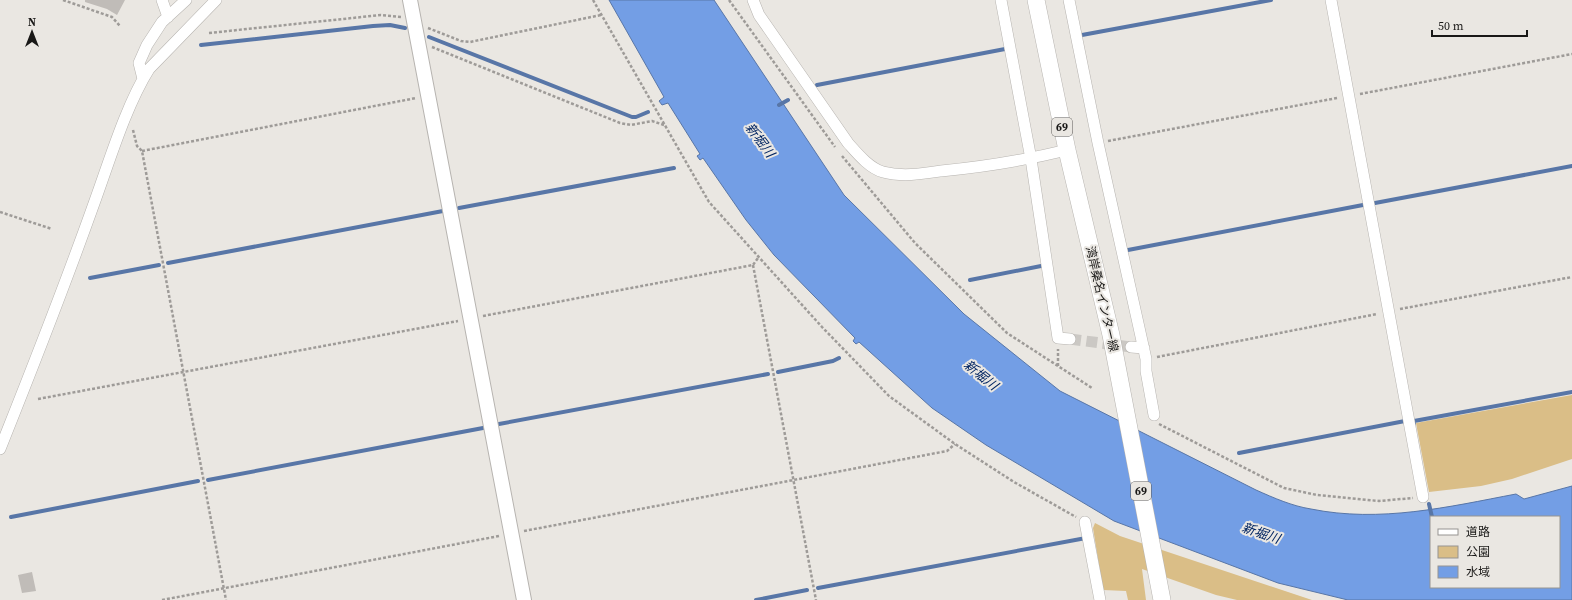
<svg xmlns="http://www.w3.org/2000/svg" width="1572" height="600" font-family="'Source Serif 4','Noto Sans JP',serif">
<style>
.green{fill:#dabe87}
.water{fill:#739ee5;stroke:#5876a7;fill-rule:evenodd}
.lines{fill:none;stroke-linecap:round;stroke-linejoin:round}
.stream{stroke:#5876a7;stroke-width:4}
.building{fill:#c0bcb8}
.minor-tunnel{stroke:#cbc8c4;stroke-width:11;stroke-dasharray:11 5.5;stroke-linecap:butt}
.minor-casing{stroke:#b7b4b0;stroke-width:12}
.tertiary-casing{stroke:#b7b4b0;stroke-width:16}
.primary-casing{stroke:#b7b4b0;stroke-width:18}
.path{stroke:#9e9b98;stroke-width:2.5;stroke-dasharray:3 2;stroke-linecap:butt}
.minor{stroke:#fff;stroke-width:11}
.tertiary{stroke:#fff;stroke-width:14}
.primary{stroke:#fff;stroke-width:17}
.labels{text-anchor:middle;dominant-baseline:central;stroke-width:4;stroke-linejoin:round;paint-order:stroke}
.shield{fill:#eae7e2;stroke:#585654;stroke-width:1}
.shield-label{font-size:11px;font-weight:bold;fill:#191817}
.street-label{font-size:12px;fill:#191817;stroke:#eae7e2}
.water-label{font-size:13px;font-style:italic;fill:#002461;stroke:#eae7e2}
</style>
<rect width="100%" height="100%" fill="#eae7e2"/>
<path class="green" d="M1572,395V459L1512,479L1481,486L1429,492L1416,423Z
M1095,523L1120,536L1312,600H1237L1216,595L1142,569L1146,600H1128L1126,591L1103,590L1093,528Z"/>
<path class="water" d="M609,0H714L844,195L964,314L1060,391L1256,490C1274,498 1292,506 1311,509C1380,523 1448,507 1516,494L1524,499L1572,486V600H1348L1278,583L1114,521L986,445L932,408L859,342L856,344L853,341L855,338L774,255L746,220L703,158L700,160L697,156L700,154L668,103L662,105L659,101L664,97ZM1431,517H1559V587H1431Z"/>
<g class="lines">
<path class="stream" d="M1082,35L1271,0
M429,37L632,117H636L648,112
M201,45L373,26L390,25L405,28
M817,85L1005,49
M779,105L788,100
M1375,203L1572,166
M459,208L674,168
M1128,250L1363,205
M168,263L443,211
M90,278L159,265
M970,280L1041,266
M778,372L833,361L839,358
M499,424L768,374
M1414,424V421L1572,392
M1239,453L1405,421
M208,480L483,428
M1429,504L1432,517
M11,517L198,481
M818,588L1086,538
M756,600L807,590"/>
</g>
<path class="building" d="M85,0H125L117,15L107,9L85,2Z
M32,572L36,591L22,593L18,575Z"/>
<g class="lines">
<path class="minor-tunnel" d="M1070,339L1131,347"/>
<defs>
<path id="minor" d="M162,0L168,17
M753,0L759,15L848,143C857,153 869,168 883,172C902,177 921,174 941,171C983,167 1026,160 1067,150
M1001,0L1031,159L1058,338L1070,339
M1069,0L1098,143L1146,359V371L1154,415
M1331,0L1423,497
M143,79L139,63L147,45L162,22L186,0
M1131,347L1144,348
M0,449C32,369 63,290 92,209C108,166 125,107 149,69L216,0
M1085,522L1100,600"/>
<path id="tertiary" d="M410,0L524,600"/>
<path id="primary" d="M1036,0L1067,150L1111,335L1162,600"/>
</defs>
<use href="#minor" class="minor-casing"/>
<use href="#tertiary" class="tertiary-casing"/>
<use href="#primary" class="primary-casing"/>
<path class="path" d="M63,0L112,17L120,26
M593,0L709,202L822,327L889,396L955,444L1014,482L1076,517
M729,0L835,147
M428,28L461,41L470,42L601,15
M209,33L381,15L401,17
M432,47L620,123L631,125L652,121L664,125
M1360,94L1572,54
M133,130L137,146L142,151L226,600
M1108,141L1337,98
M142,151L416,98
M842,156L915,243L1007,333L1092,388
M0,212L52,229
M753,265L816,600
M1400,309L1572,277
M483,316L753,265L758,258
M1157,357L1377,314
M1058,366V349
M38,399L458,321
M1159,424L1284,488L1317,495L1379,501L1413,498
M524,531L947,451L955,444
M162,600L499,536"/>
<use href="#minor" class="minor"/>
<use href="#tertiary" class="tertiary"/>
<use href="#primary" class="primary"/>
</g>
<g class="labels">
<g class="shield">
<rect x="1052" y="118" width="20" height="18" rx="3"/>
<rect x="1131" y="482" width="20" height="18" rx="3"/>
</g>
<g class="shield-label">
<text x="1062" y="127">69</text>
<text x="1141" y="491">69</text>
</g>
<g class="street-label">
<text transform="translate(1102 299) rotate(77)">湾岸桑名インター線</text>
</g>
<g class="water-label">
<text transform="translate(760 140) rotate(53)">新堀川</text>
<text transform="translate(981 375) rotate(39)">新堀川</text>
<text transform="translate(1261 533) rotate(19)">新堀川</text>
</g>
</g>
<rect x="1430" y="516" width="130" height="72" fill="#eae7e2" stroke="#969491"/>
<rect x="1438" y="529" width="20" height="6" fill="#ffffff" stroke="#969491"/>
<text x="1466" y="536" font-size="12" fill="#191817">道路</text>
<rect x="1438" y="546" width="20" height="12" fill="#dabe87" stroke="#969491"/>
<text x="1466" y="556" font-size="12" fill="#191817">公園</text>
<rect x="1438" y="566" width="20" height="12" fill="#739ee5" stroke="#969491"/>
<text x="1466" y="576" font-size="12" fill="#191817">水域</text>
<g transform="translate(32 32)" stroke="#eae7e2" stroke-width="3" paint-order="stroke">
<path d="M0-3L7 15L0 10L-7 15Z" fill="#191817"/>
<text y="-6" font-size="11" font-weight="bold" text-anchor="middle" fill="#191817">N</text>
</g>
<path d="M1432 30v6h95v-6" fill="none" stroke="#191817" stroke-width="2"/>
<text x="1438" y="30" font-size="12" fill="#191817" stroke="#eae7e2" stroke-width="3" paint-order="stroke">50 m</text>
</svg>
